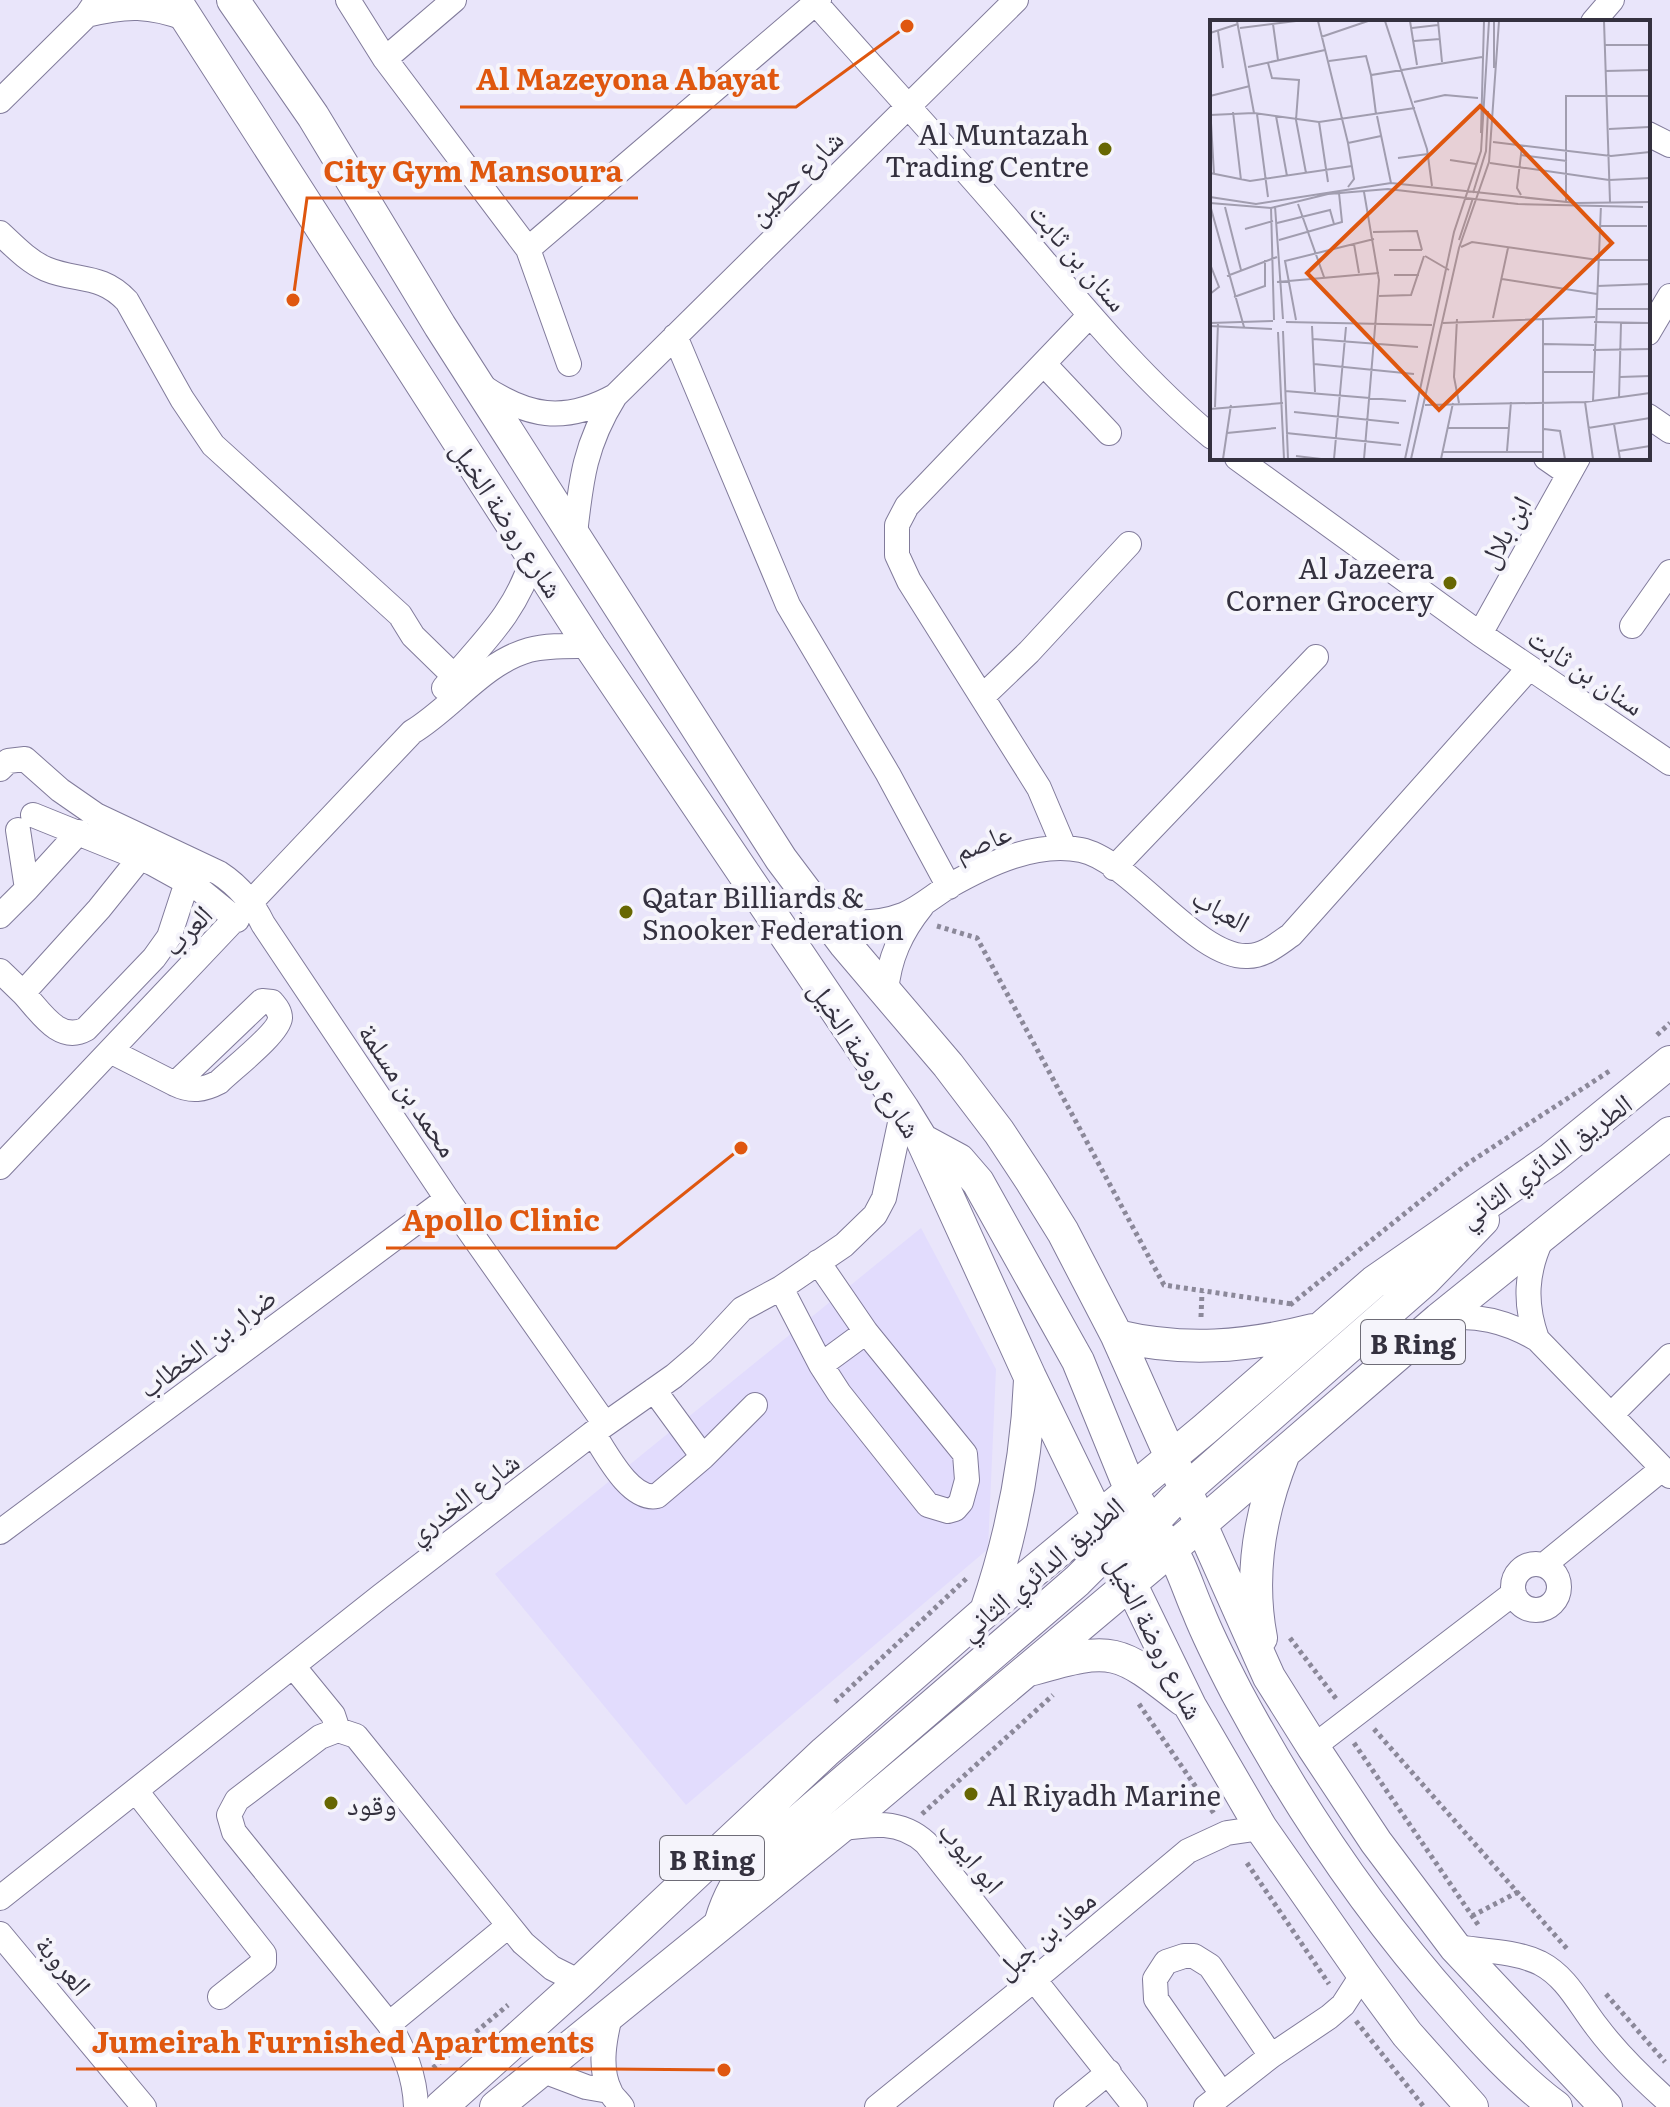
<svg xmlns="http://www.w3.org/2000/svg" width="1670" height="2107" font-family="Literata,'Noto Naskh Arabic',serif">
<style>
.built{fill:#e2dcfd}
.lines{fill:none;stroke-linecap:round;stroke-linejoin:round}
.minor-casing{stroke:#817b9b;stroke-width:26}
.major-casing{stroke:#817b9b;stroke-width:34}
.path{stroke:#8b8899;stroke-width:5;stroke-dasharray:4 4;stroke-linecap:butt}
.minor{stroke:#fff;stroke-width:24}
.major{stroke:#fff;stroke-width:32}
.poi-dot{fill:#676702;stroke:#f5f4fb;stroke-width:3}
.labels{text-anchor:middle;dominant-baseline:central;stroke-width:8;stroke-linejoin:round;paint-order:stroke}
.shield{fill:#f5f4fb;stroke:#6e6c77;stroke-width:2}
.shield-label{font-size:26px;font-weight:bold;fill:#34313f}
.poi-label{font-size:28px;fill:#34313f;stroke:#f5f4fb;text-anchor:start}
.street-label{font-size:28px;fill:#34313f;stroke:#f5f4fb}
.inset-road{fill:none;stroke:#a19daf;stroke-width:2}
.view{fill:#df570f;fill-opacity:0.15;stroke:#df570f;stroke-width:4}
.inset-edge{fill:none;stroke:#34313f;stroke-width:4}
.leader{fill:none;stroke:#df570f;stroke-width:3}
.callout-dot{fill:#df570f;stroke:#f5f4fb;stroke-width:3}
.callout-label{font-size:30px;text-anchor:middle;font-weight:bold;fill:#df570f;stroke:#f5f4fb;stroke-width:8;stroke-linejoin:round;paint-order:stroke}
</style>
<rect width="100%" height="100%" fill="#e9e5fa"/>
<path class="built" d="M921,1228L996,1369L988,1549L686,1805L495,1574Z"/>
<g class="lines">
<defs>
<path id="minor" d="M348,0L385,59L528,249L569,364
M813,0C879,75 947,148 1012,224C1075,297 1137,375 1212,437
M87,15C126,5 150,5 187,19
M1593,22L1612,0
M385,59L454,0
M0,101L87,15L97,0
M1648,134L1670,145
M0,233C14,246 28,261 46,269C77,282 101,273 127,301L182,399L213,445L400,615L413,636L454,676
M528,249L819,0
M1648,333L1670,296
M675,336L788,605L888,774L949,887
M1044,364L1109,433
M480,385C527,417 564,424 615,396
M1648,416L1670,431
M1237,458L1480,634L1670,763
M1546,458L1569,474
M575,534C581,479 585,444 615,396L1016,0
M1632,626L1670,572
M1480,634L1578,458
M444,688C481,644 517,613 533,556
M982,697L1029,652L1129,544
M0,769L8,761L25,759L60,790L96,815L219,873C239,886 253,903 263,924L447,1199L605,1424
M33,815L152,863L199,889L237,920
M1064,847L1039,788L909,581L897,555V525L907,506L1090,315
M1114,868L1316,657
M27,889L79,832
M0,916L27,889L18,830
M825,919C851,924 877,925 903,915C920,908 933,896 949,886C988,864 1036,841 1081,850C1131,860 1197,959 1248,956C1264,956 1278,944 1291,935L1529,668
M0,971L23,993L99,909L140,858
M886,992C889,958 901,932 922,906
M23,993C40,1011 59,1044 86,1029L154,958L169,937L187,882
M110,1051L175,1084C191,1092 204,1090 219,1082C231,1070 279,1033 280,1018C280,1011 276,1007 272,1002L262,1001L175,1084
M0,1167L412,732C452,708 483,663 529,650C548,645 570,646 590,646
M781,1288L821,1365L839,1393L928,1505L948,1511L955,1509L961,1502L967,1480L965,1454L866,1332L818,1262
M1439,1319C1475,1313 1506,1321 1537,1339L1670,1476
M1537,1339C1524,1303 1526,1272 1542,1238
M821,1365L866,1332
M654,1390L703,1457
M1611,1415L1670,1356
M593,1433C606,1453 630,1501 657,1496L703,1457L755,1405
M0,1532L447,1199
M1513 1587a23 23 0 1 1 46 0a23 23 0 1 1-46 0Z
M1544,1565L1662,1469
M293,1666L333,1715L338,1730
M1313,1747L1514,1593
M136,1791L264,1954V1962L220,1997
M838,1829C870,1824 900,1819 926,1843L1135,2107
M0,1898L381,1596L593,1433L674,1376L702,1352L742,1309L781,1288L844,1245L875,1215L884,1198L903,1109
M0,1934L144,2107
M1455,1947C1483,1951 1515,1951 1540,1963C1567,1977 1579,2004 1597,2027C1618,2055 1644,2080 1670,2103
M611,2012C605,2036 598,2068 610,2091C612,2097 619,2102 622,2107
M389,2024L508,1926
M541,2070L586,2087L609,2091
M1222,2094L1156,1999L1155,1979L1166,1962L1184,1956H1194L1210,1966L1271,2056
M416,2107C415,2075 404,2051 389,2024L234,1832L229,1815L237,1800L320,1737L338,1730L356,1736L523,1943L552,1968L580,1982
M877,2107L1035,1979L1188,1851L1227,1833L1261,1828
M1066,2107L1109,2072
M1206,2107L1271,2056L1329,2017L1343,2005L1363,1974"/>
<path id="major" d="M175,0L590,646L903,1109L922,1140L1030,1377L1190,1706L1261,1828L1363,1974L1407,2034L1472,2107
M233,0L313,116L440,326L781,859L845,944L948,1065L999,1132L1032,1182L1063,1232L1117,1336L1269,1677L1313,1747L1376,1842L1455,1947L1606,2107
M922,1140L959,1160L978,1182L1078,1361L1131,1491L1141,1507
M1117,1336C1184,1352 1246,1347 1313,1330
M1098,1517C1122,1514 1148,1521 1164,1540C1180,1559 1188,1589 1198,1611C1209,1639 1223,1666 1237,1693C1297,1805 1368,1911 1453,2006C1484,2042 1518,2079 1556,2107
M1139,1543L1148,1527L1174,1500L1425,1280L1483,1220
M986,1611C1012,1535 1027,1460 1030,1380
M1261,1638C1249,1575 1260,1512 1284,1453
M1033,1669C1113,1646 1118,1649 1183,1700
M721,1921C728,1897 739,1879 754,1859L1077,1581L1125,1533
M441,2107L580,1982L825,1752L986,1611L1205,1429L1374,1282L1551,1159L1670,1062
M496,2107L838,1829L1201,1524L1439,1319L1670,1133"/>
</defs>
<use href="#minor" class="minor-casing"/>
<use href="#major" class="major-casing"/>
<path class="path" d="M937,926L977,938L1164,1285L1292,1304
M1657,1035L1670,1023
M1290,1305L1467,1164L1611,1070
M1201,1317L1202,1292
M1290,1638L1337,1700
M835,1702L968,1577
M1139,1704L1215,1815
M1374,1729L1568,1950
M1354,1743L1479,1926
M922,1814L1053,1695
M1247,1863L1329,1984
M1472,1916L1518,1892
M1606,1994L1665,2062
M1356,2021L1424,2107
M433,2068L508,2005"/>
<use href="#minor" class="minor"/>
<use href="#major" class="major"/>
</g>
<g class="poi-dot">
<circle cx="1105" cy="149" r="8"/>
<circle cx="1450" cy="583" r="8"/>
<circle cx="626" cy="912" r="8"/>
<circle cx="971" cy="1794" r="8"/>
<circle cx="331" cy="1803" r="8"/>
</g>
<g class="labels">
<g class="shield">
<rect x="1361" y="1320" width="104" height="44" rx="6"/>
<rect x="660" y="1836" width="104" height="44" rx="6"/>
</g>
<g class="shield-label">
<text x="1413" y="1342">B Ring</text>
<text x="712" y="1858">B Ring</text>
</g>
<g class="poi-label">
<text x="1089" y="133" text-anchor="end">Al Muntazah<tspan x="1089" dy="32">Trading Centre</tspan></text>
<text x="1434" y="567" text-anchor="end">Al Jazeera<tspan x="1434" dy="32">Corner Grocery</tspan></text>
<text x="642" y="896">Qatar Billiards &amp;<tspan x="642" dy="32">Snooker Federation</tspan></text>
<text x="987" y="1794">Al Riyadh Marine</text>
<text x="347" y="1803">وقود</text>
</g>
<g class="street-label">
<text transform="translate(794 176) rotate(-45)">شارع حطين</text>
<text transform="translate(1080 256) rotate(49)">سنان بن ثابت</text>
<text transform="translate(509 518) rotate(57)">شارع روضة الخيل</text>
<text transform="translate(1503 531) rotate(-61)">ابن بلال</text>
<text transform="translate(1587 670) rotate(34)">سنان بن ثابت</text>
<text transform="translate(982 840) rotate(-22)">عاصم</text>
<text transform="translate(1222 908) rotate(30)">العباب</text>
<text transform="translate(186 929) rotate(-46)">العرب</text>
<text transform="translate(867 1058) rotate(57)">شارع روضة الخيل</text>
<text transform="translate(410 1089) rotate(56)">محمد بن مسلمة</text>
<text transform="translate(1544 1159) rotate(-36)">الطريق الدائري الثاني</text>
<text transform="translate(206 1341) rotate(-37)">ضرار بن الخطاب</text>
<text transform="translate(462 1496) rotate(-37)">شارع الخدري</text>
<text transform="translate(1040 1567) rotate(-40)">الطريق الدائري الثاني</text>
<text transform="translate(1157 1636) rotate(63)">شارع روضة الخيل</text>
<text transform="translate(973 1856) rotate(50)">ابو ايوب</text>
<text transform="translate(1044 1933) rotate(-40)">معاذ بن جبل</text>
<text transform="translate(65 1964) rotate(50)">العروبة</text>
</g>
</g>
<g transform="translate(1210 20)">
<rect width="440" height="440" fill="#e9e5fa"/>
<path class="inset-road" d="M27,1L44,93M108,1L138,123L144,159L138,167M175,1L217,129L222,166M200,1L207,45M228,1L232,42M284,1V48M394,1L400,182M63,4L68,40M30,8L86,1M202,8L228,5M8,11L13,48M0,13L28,4M111,17L158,1M204,21L230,19M395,25H440M119,41L156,36L161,55L272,37M58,43L62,58L89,60L86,100L96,153M38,47L115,30M395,51L440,50M161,55L166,94M0,76L40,66M204,82L235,75L268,78M0,86L4,154M23,92L31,160M47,94L58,177M0,95L44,93L109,102L205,88M66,96L77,156M167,96L181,163M109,102L118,162M399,109L439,107M271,113L274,1M283,122L401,136L440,132M138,123L171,116M311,135L357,141M188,138L218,134M240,140L266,144M280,143L399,160L440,158M0,153L40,161L142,146M154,172L169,260L154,439M263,173L276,131L278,91M311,175L307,168L312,126M0,177L46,184L181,163L366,183L440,182M356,182V76H440M0,183L61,188L118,174L178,169L308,184L433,187M88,184L114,257M0,185L34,307M65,186L73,299M15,187L31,250M61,187L64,300M67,203L120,190L124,204M391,206H437M35,209L63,201M163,212L207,211L212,230M69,220L132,202L129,173M249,220L263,178M144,224L149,253M251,227L262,222L388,240H440M179,230H212M215,236L239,250M0,244L9,267L0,274M184,255H209M17,256L67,237M292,259L387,274M67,262L169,253M387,266L440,264M169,276L201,275L214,236M24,277L55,266V240M386,289H440M283,298L298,228M247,299L244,357L249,383M86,300L75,241L164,219M76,302L222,305M384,302L440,303M0,303L63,301M233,303L385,297M0,306L62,309M102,306L105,372M73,311L78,439M68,312L74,439M103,319L208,327M334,324L384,325M383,330L440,329M104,344L204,354M333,352H383M410,357L440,356M75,371L196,381M409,378L411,303M383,381L391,185M375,382L383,439M215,385L375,382L440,373M5,387L8,303M0,389L73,383M84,392L189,403M404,404L410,439M237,408H299M378,408L440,398M334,409L350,411L355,439M17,413L66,408M76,413L191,425M297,431L301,382M409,431L440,426M232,432H333M86,436L111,439M13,439L21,385M124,439L136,307M195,439L244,212L271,131L279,1M201,439L249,228L279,142L289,1M231,439L243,383M333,439V298"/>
<path class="view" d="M270,86L402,223L229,390L97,253Z"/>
<rect width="440" height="440" class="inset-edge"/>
</g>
<path class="leader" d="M907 26L796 107H460M293 300L307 198H638M741 1148L616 1248H386M724 2070L610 2069H76"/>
<g class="callout-dot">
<circle cx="907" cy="26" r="8"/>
<circle cx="293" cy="300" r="8"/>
<circle cx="741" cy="1148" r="8"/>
<circle cx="724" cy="2070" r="8"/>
</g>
<g class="callout-label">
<text x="628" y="90">Al Mazeyona Abayat</text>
<text x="473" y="182">City Gym Mansoura</text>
<text x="501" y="1231">Apollo Clinic</text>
<text x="343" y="2053">Jumeirah Furnished Apartments</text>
</g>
</svg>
